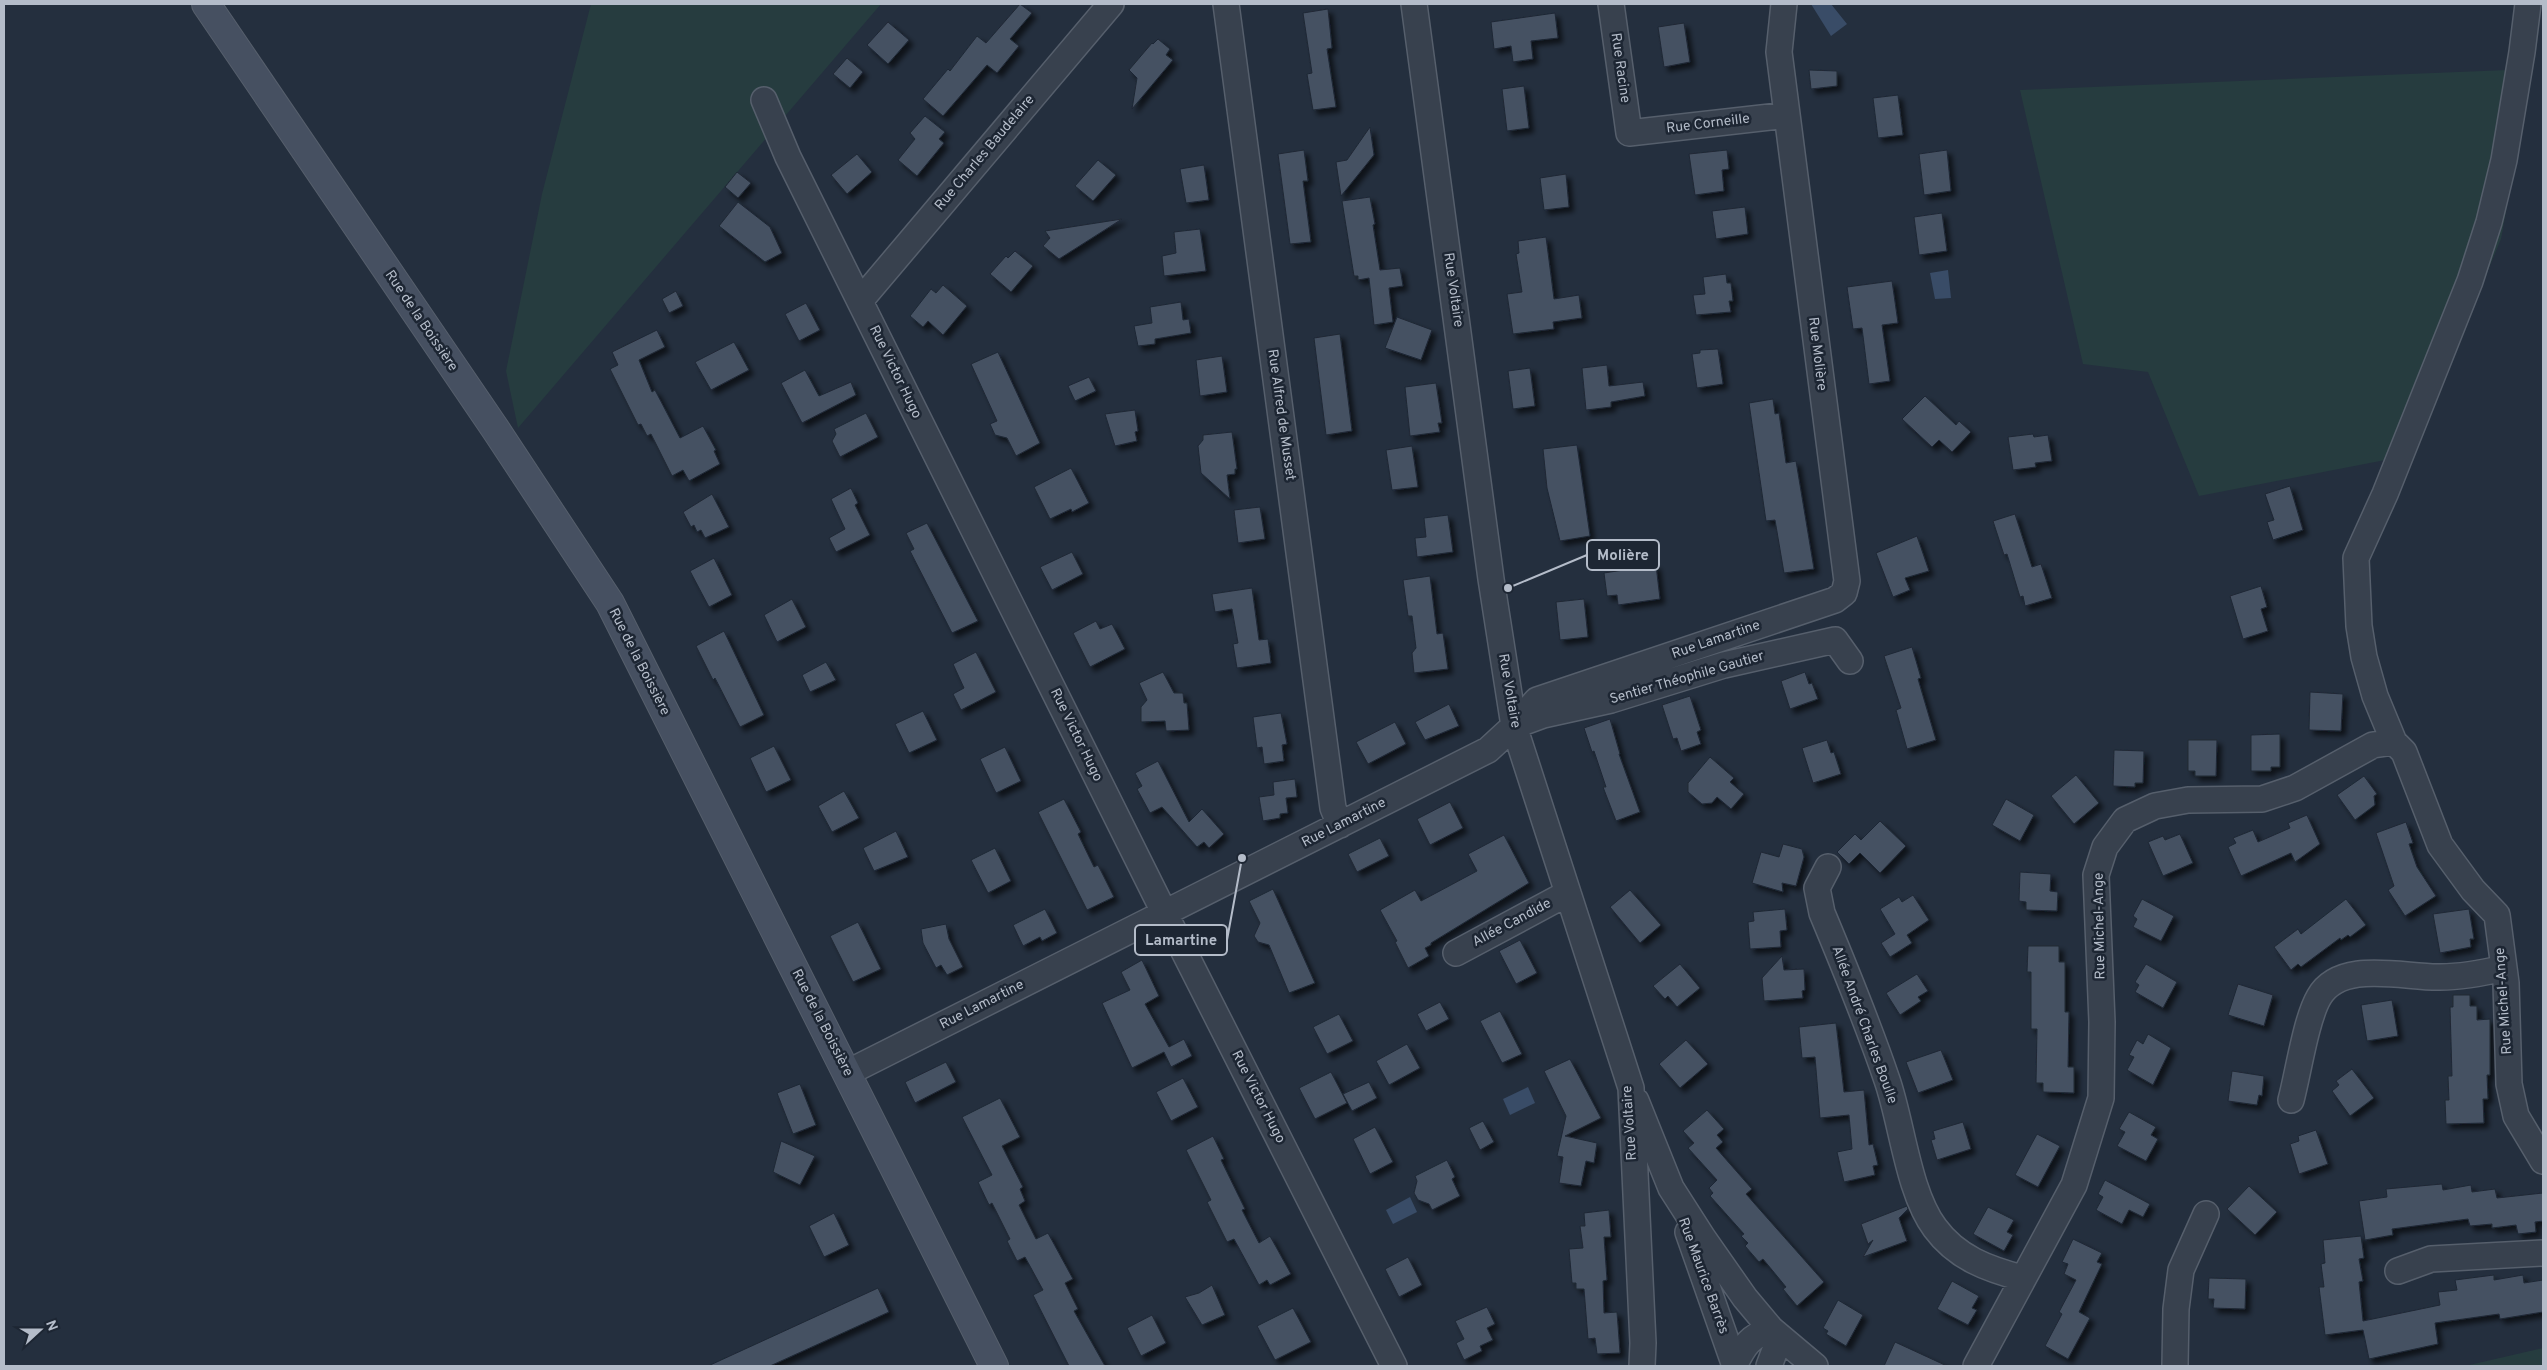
<svg xmlns="http://www.w3.org/2000/svg" width="2547" height="1370" font-family="Overpass,sans-serif">
<style>
.green{fill:#263c3f}
.water{fill:#394c67}
.building{fill:#455162;stroke:#1f2835;filter:url(#shadow)}
.lines{fill:none;stroke-linecap:round;stroke-linejoin:round}
.minor-casing{stroke:#565f6c;stroke-width:28}
.secondary-casing{stroke:#565f6c;stroke-width:30}
.minor{stroke:#38414e;stroke-width:25}
.secondary{stroke:#465061;stroke-width:28}
.labels{text-anchor:middle;dominant-baseline:central;stroke-width:5;stroke-linejoin:round;paint-order:stroke}
.street-label{font-size:14px;fill:#b4bcc9;stroke:#1d2633}
.leader{fill:none;stroke:#b4bcc9;stroke-width:2}
.callout-dot{fill:#b4bcc9;stroke:#1d2633;stroke-width:2}
.callout{fill:#1d2633;stroke:#b4bcc9;stroke-width:2}
.callout-label{font-size:15px;text-anchor:middle;font-weight:bold;fill:#b4bcc9}
</style>
<defs>
<filter id="shadow"><feDropShadow dx="4.5" dy="4.5" stdDeviation="2.5" flood-color="#0009"/></filter>
</defs>
<rect width="100%" height="100%" fill="#242f3e"/>
<path class="green" d="M591,4H881L518,428L506,371L542,194Z
M2532,69L2501,239L2411,455L2199,496L2148,372L2083,364L2020,90Z
M2543,1348V1366H2465Z"/>
<path class="water" d="M1811,4H1831L1847,24L1831,36Z
M1948,270L1951,298L1935,299L1930,273Z
M1528,1087L1535,1103L1510,1115L1503,1099Z
M1410,1197L1417,1212L1393,1224L1386,1210Z"/>
<path class="building" d="M1020,4L1032,13L1010,39L1019,46L997,73L987,65L943,116L923,99L948,69L950,71L977,36L986,43Z
M1328,9L1332,48L1327,49L1336,107L1313,110L1307,74L1312,73L1303,13Z
M1555,13L1558,38L1531,41L1533,59L1513,62L1511,46L1494,49L1491,22Z
M888,22L909,40L888,64L867,45Z
M1684,23L1690,62L1664,67L1658,27Z
M1158,39L1170,49L1166,55L1173,60L1132,109L1137,78L1129,70L1152,43L1153,44Z
M847,58L863,72L850,88L833,74Z
M1809,70L1837,71V86L1811,89Z
M1524,86L1529,128L1507,131L1502,89Z
M1898,95L1903,135L1878,138L1873,98Z
M925,116L945,132L939,139L944,143L917,176L898,160L915,139L910,133Z
M1370,127L1374,155L1341,196L1336,162L1347,160Z
M1304,150L1308,181H1303L1311,242L1290,244L1278,154Z
M1727,150L1729,169L1722,170L1724,191L1695,195L1689,154Z
M1947,150L1951,191L1924,195L1919,154Z
M857,154L872,172L847,194L831,175Z
M1098,160L1116,175L1093,201L1075,186Z
M1204,165L1209,200L1186,203L1180,169Z
M737,172L751,183L738,198L725,187Z
M1566,174L1569,207L1544,210L1540,178Z
M1370,197L1375,224L1373,225L1380,270L1400,268L1403,286L1389,288L1393,322L1374,325L1369,278L1358,280V276H1354L1342,201Z
M738,202L770,227L782,253L765,262L719,226Z
M1745,207L1748,234L1716,239L1712,211Z
M1942,213L1947,251L1919,255L1914,217Z
M1122,219L1059,259L1043,246L1050,238L1045,231Z
M1200,229L1206,271L1164,276L1162,256L1176,253L1174,232Z
M1546,237L1554,299L1579,295L1582,318L1553,322L1554,329L1513,334L1507,294L1522,292L1516,254L1519,253L1518,241Z
M1015,251L1033,266L1011,292L990,274L1006,256L1008,258Z
M1726,274L1727,283H1731L1733,301H1729L1731,312L1696,315L1693,295L1705,294L1703,277Z
M1892,281L1898,323L1882,325L1890,381L1869,384L1862,328L1853,329L1847,287Z
M943,285L967,306L943,335L928,321L923,327L910,316L931,289L936,293Z
M676,291L683,306L669,313L662,299Z
M1181,302L1183,320L1189,319L1191,333L1155,339V344L1138,346L1134,326L1152,323L1150,307Z
M806,303L820,330L799,341L785,314Z
M1397,317L1432,330L1421,360L1385,348Z
M657,330L665,347L639,360L652,392L655,390L680,438L703,426L716,450L714,451L720,464L689,481L683,470L672,476L651,434L647,436L641,424L638,425L610,369L618,365L612,352Z
M1340,334L1352,431L1326,435L1314,338Z
M734,342L749,370L711,390L695,362Z
M1718,349L1723,384L1697,388L1692,354L1700,353V350Z
M998,352L1040,443L1016,456L1007,438L995,435L990,424L997,421L971,364Z
M1222,356L1227,392L1200,396L1196,360Z
M1607,365L1609,386L1643,382L1645,396L1611,402V407L1586,410L1582,368Z
M1530,368L1535,406L1513,409L1508,371Z
M805,370L819,396L851,382L856,395L802,423L781,383Z
M1089,377L1096,391L1075,401L1068,386Z
M1436,383L1442,423H1438L1440,432L1410,436L1405,387Z
M1925,396L1956,425L1959,421L1971,432L1952,452L1939,440L1932,447L1902,419Z
M1773,399L1775,414L1779,413L1786,463L1796,461L1814,569L1784,573L1775,520L1766,521L1749,403Z
M1135,410L1138,431L1135,432L1137,441L1115,446L1105,414Z
M866,413L878,437L840,457L832,441L836,434L834,429Z
M1232,432L1237,469H1235V474L1227,475L1230,499L1201,473L1198,446L1203,440V435Z
M2033,434L2034,437L2048,435L2052,461L2035,463L2036,467L2013,470L2008,437Z
M1577,445L1590,536L1560,541L1547,488L1543,449Z
M1412,446L1418,487L1392,490L1386,450Z
M1071,468L1089,503L1072,512L1071,509L1050,519L1034,487Z
M2290,486L2303,530L2273,540L2267,522L2274,520L2265,494Z
M851,488L858,503L855,505L870,535L836,552L829,538L845,529L831,499Z
M712,494L729,527L705,538L701,530L697,532L694,525L691,527L683,512Z
M1260,507L1265,539L1238,543L1234,510Z
M2015,514L2032,567L2041,564L2052,598L2025,606L2023,596L2020,597L2007,554L2004,555L1993,521Z
M1448,515L1453,552L1417,557L1415,538L1426,537L1424,518Z
M927,523L978,621L952,633L910,551L914,549L906,533Z
M1917,536L1929,571L1905,578L1910,590L1893,597L1876,553Z
M1072,552L1083,574L1052,590L1040,567Z
M714,558L732,595L709,607L690,571Z
M1656,565L1660,599L1618,605L1617,595L1607,596L1604,573Z
M1430,576L1437,634L1443,633L1448,669L1414,673L1412,653L1416,648L1412,616H1408L1403,580Z
M2261,586L2267,607L2261,609L2268,631L2243,639L2230,596Z
M1252,588L1259,640L1268,639L1271,663L1237,668L1233,644L1238,643L1232,609L1215,612L1212,594Z
M792,599L806,627L777,642L764,615Z
M1584,599L1588,637L1560,640L1556,602Z
M1096,621L1100,629L1112,624L1125,649L1090,667L1073,633Z
M724,631L764,715L740,727L715,678L713,680L696,646Z
M1912,647L1921,678L1918,679L1936,740L1907,749L1896,710L1901,708L1884,656Z
M976,652L996,692L961,710L953,694L964,688L953,664Z
M826,662L836,680L810,692L802,675Z
M1163,672L1174,693H1183L1184,703H1187L1189,730L1166,731L1165,721L1141,722V707L1147,700L1139,683Z
M1805,672L1809,684L1812,683L1818,699L1790,709L1781,681Z
M2310,692L2343,694L2341,731L2309,730Z
M1690,696L1701,730L1697,732L1701,744L1681,751L1677,738L1673,739L1662,705Z
M1449,704L1459,726L1425,740L1415,722Z
M923,711L937,740L909,753L895,724Z
M1281,713L1287,744L1282,745L1284,761L1264,764L1262,747L1257,748L1253,717Z
M1610,719L1620,754H1619L1640,812L1616,821L1603,787H1606L1594,751L1592,752L1584,728Z
M1395,722L1406,744L1368,764L1356,742Z
M2280,734V767H2271V771H2251V735Z
M1827,740L1831,753L1834,752L1841,774L1813,783L1802,748Z
M2188,740H2217L2216,776H2195V771H2188Z
M774,746L791,780L766,792L750,758Z
M1005,747L1021,781L996,793L980,759Z
M2114,750L2144,751L2143,783H2135V787L2113,786Z
M1710,757L1734,778L1730,782L1744,794L1731,809L1717,797L1712,803L1702,804L1688,792V783Z
M1158,761L1189,822L1202,809L1224,834L1209,848L1204,842L1197,847L1162,807L1150,813L1137,789L1142,786L1135,773Z
M2076,775L2099,803L2074,824L2051,796Z
M2364,776L2377,794L2374,796L2375,805L2355,820L2337,795Z
M1295,779L1297,797L1286,798L1288,813L1280,814V818L1263,821L1259,797L1274,795L1273,782Z
M844,791L859,818L832,832L818,806Z
M1064,799L1081,832L1078,834L1094,867L1098,865L1114,897L1087,910L1038,812Z
M2006,799L2034,815L2020,841L1992,825Z
M1450,802L1463,828L1430,845L1417,819Z
M2307,815L2320,844L2295,862L2291,853L2241,876L2228,847L2236,843L2233,838L2253,830L2258,842L2290,828L2288,823Z
M1880,821L1906,846L1880,873L1860,853L1849,864L1837,852L1855,834L1861,840Z
M2406,822L2413,843L2409,844L2417,867L2436,896L2405,916L2388,890L2394,886L2376,833Z
M896,831L908,857L874,871L863,848Z
M2180,834L2193,863L2163,876L2148,842L2163,836L2165,840Z
M1504,835L1529,883L1431,943V945L1425,948L1429,956L1408,968L1395,942L1397,941L1380,910L1415,890L1421,901L1477,871L1468,854Z
M1380,838L1389,856L1357,872L1348,854Z
M1783,844L1802,849L1804,857L1796,886L1782,883L1783,892L1752,883L1761,852L1779,857Z
M995,848L1011,881L988,893L971,860Z
M2020,872L2051,874L2050,891L2058,892L2057,911L2026,910V902L2019,901Z
M1273,889L1315,983L1289,993L1269,945L1258,942L1254,936L1260,923L1249,901Z
M1630,890L1661,925L1640,943L1610,907Z
M1913,895L1929,920L1907,935L1912,943L1890,957L1881,943L1895,934L1880,909L1899,897L1902,902Z
M2142,899L2174,916L2161,941L2133,927L2137,919L2133,916Z
M2346,899L2366,925L2350,937L2348,935L2341,940L2340,938L2301,967L2298,964L2291,970L2274,947L2298,929L2301,934Z
M1045,909L1057,933L1042,941L1040,937L1023,946L1013,925Z
M1785,909L1787,930L1780,931L1781,947L1750,949L1748,922L1754,921L1753,912Z
M2469,909L2474,939H2470L2471,947L2440,953L2433,914Z
M858,922L881,969L853,982L830,936Z
M946,924L949,939L963,967L947,975L941,965L936,968L923,943L921,929Z
M1520,940L1537,973L1516,984L1499,951Z
M2028,946H2059V962H2065V1012H2069L2068,1067H2074V1093L2043,1092V1083H2036L2037,1029H2031V972H2027Z
M1782,956L1784,970L1804,969L1805,990L1802,991L1803,998L1764,1001L1762,978Z
M1142,960L1159,996L1145,1004L1169,1047L1184,1039L1192,1056L1171,1067L1164,1052L1132,1068L1102,1003L1130,990L1121,972Z
M1680,964L1700,988L1677,1007L1668,996L1665,999L1653,986Z
M2146,964L2177,982L2163,1008L2135,992L2139,985L2135,982Z
M1917,974L1928,991L1918,997L1921,1001L1900,1015L1886,993Z
M2238,984L2273,995L2264,1026L2228,1015Z
M2453,995H2470V1006H2477V1020L2490,1019V1075H2487L2488,1099H2483L2484,1123L2446,1124L2445,1100H2449L2448,1076H2452L2450,1007H2453Z
M2392,1000L2398,1036L2367,1041L2361,1005Z
M1440,1002L1449,1019L1426,1031L1417,1014Z
M1500,1011L1522,1054L1502,1063L1480,1021Z
M1339,1014L1353,1041L1327,1054L1313,1027Z
M1836,1023L1844,1092L1864,1090L1869,1145L1873,1144L1878,1165L1873,1166L1875,1175L1844,1182L1837,1152L1852,1149L1849,1115L1820,1118L1815,1057L1802,1058L1799,1027Z
M2148,1034L2171,1048L2153,1085L2127,1070L2134,1057L2129,1055L2137,1040L2143,1044Z
M1686,1040L1708,1064L1680,1088L1659,1064Z
M1407,1044L1420,1068L1389,1085L1376,1061Z
M1941,1050L1953,1080L1918,1093L1906,1062Z
M1570,1059L1601,1118L1565,1136L1597,1143L1594,1163L1586,1161L1581,1186L1559,1183L1563,1157L1557,1156L1566,1116L1544,1071Z
M946,1062L956,1082L915,1103L905,1082Z
M2352,1069L2374,1098L2350,1116L2332,1091L2339,1085L2336,1081Z
M2232,1071L2264,1076L2262,1096L2259,1095L2257,1105L2228,1101Z
M1331,1072L1347,1103L1315,1119L1299,1088Z
M1183,1078L1198,1107L1171,1121L1156,1092Z
M1369,1082L1377,1098L1352,1111L1343,1094Z
M800,1084L816,1125L793,1134L777,1093Z
M1000,1098L1020,1137L1002,1146L1023,1187L1020,1189L1025,1201L1019,1205L1036,1239L1048,1233L1073,1279L1065,1283L1078,1309L1074,1311L1105,1366H1069L1033,1295L1043,1290L1025,1257L1017,1261L1007,1241L1010,1239L992,1203L989,1205L978,1182L992,1175L962,1117Z
M1707,1110L1724,1129L1717,1135L1723,1142L1716,1148L1752,1189L1746,1194L1824,1282L1797,1306L1783,1289L1786,1287L1763,1259L1759,1262L1745,1246L1748,1243L1741,1236L1744,1234L1710,1196L1713,1193L1709,1188L1717,1180L1688,1148L1694,1143L1683,1131Z
M2129,1112L2156,1127L2151,1135L2158,1139L2146,1161L2117,1146L2125,1132L2119,1129Z
M1483,1121L1494,1142L1480,1150L1469,1128Z
M1963,1122L1971,1149L1937,1160L1931,1140L1935,1139L1933,1131Z
M1375,1127L1393,1162L1370,1174L1353,1139Z
M2316,1130L2328,1164L2299,1174L2290,1144L2299,1141L2298,1136Z
M2037,1134L2060,1146L2038,1187L2015,1175Z
M1213,1136L1224,1159L1221,1160L1245,1209L1242,1210L1259,1243L1270,1236L1291,1274L1270,1285L1267,1280L1259,1285L1234,1239L1227,1242L1207,1202L1211,1200L1186,1150Z
M781,1141L815,1156L800,1185L773,1172Z
M1447,1160L1455,1177L1452,1179L1460,1196L1432,1210L1429,1204L1418,1200L1414,1193L1417,1181L1415,1176Z
M2105,1180L2150,1204L2143,1217L2129,1210L2122,1224L2096,1210L2103,1197L2098,1194Z
M2442,1184L2443,1190L2471,1185L2472,1192L2495,1189L2497,1198L2543,1193V1221L2535,1222L2536,1232L2518,1234L2516,1225L2492,1228V1224L2470,1226L2468,1219L2392,1229L2393,1235L2365,1240L2359,1201L2387,1197L2386,1189Z
M2249,1186L2277,1212L2255,1235L2227,1209Z
M1907,1206L1908,1209L1899,1218L1907,1241L1863,1257L1873,1240L1868,1244L1861,1224Z
M1988,1207L2014,1220L2007,1232L2013,1235L2004,1251L1973,1234Z
M1609,1210L1611,1237H1604L1607,1280L1603,1281L1604,1313L1617,1312L1620,1353L1597,1354L1595,1338L1588,1339L1584,1289H1576V1283H1572L1569,1249L1583,1248L1580,1226H1585L1584,1213Z
M834,1213L849,1245L824,1257L809,1226Z
M2361,1236L2364,1258L2359,1259L2363,1281L2359,1282L2363,1321L2440,1305L2438,1292L2457,1290L2455,1280L2494,1275V1280L2523,1275L2524,1283L2543,1280V1312L2500,1319L2499,1314L2435,1323L2438,1344L2369,1359L2363,1330L2325,1335L2319,1287H2324L2321,1264L2325,1263L2323,1240Z
M2073,1239L2102,1253L2097,1262L2102,1264L2079,1312L2090,1318L2068,1359L2045,1346L2062,1314L2059,1312L2076,1280L2064,1274L2068,1264L2062,1262Z
M1408,1257L1422,1285L1399,1297L1385,1269Z
M2209,1278L2246,1279L2245,1309L2213,1308L2214,1299H2208Z
M1952,1281L1979,1296L1972,1308L1977,1310L1968,1325L1937,1309Z
M1212,1285L1225,1315L1202,1325L1185,1297L1199,1293Z
M878,1288L889,1312L770,1366H708Z
M1838,1300L1863,1315L1846,1346L1826,1334L1828,1331L1823,1328Z
M1487,1307L1495,1324L1487,1328L1493,1340L1480,1346L1482,1351L1464,1360L1456,1343L1464,1339L1455,1321Z
M1293,1308L1311,1342L1275,1360L1257,1326Z
M1152,1315L1166,1343L1141,1356L1127,1328Z
M1895,1342L1947,1366H1884Z"/>
<g class="lines">
<defs>
<path id="minor" d="M1226,4L1333,808L1340,825
M1414,4L1491,579L1514,726L1631,1088L1643,1343L1642,1366
M1611,4L1629,133L1787,115
M764,100L788,157L1164,912L1394,1366
M860,301L1111,4
M1524,722L1543,715L1611,700L1724,665L1835,640L1850,661
M2394,742L2375,696L2364,657L2359,626L2356,558L2385,494L2470,281L2489,222L2504,160L2522,52L2528,4
M1828,867L1817,888L1822,913C1845,968 1868,1024 1887,1080C1902,1123 1908,1192 1935,1228C1957,1258 1988,1269 2022,1278
M1456,953L1568,893
M847,1073L1488,750L1514,726L1537,700L1835,600L1844,593L1847,581L1779,52L1784,4
M2291,1100C2298,1074 2306,1019 2319,997C2341,959 2404,978 2440,977C2461,977 2483,973 2504,968
M1636,1101L1671,1188L1703,1238L1745,1298L1771,1329L1815,1366
M1688,1232L1735,1366
M2398,1271L2431,1259L2543,1253
M1735,1364C1745,1344 1750,1337 1771,1329
M1769,1366L1775,1350L1776,1333
M1976,1366L2074,1185L2101,1098L2102,1022L2096,875L2105,847L2125,820L2155,806L2188,800L2262,799L2295,788L2373,745L2394,742L2404,752L2440,845L2473,890L2497,915L2506,983L2509,1084L2516,1116L2543,1161
M2175,1366L2176,1309L2181,1270L2206,1214"/>
<path id="secondary" d="M206,4L496,430L610,603L994,1366"/>
</defs>
<use href="#minor" class="minor-casing"/>
<use href="#secondary" class="secondary-casing"/>
<use href="#minor" class="minor"/>
<use href="#secondary" class="secondary"/>
</g>
<g class="labels">
<g class="street-label">
<text transform="translate(1620 68) rotate(82)">Rue Racine</text>
<text transform="translate(1708 124) rotate(-7)">Rue Corneille</text>
<text transform="translate(985 153) rotate(-50)">Rue Charles Baudelaire</text>
<text transform="translate(1453 290) rotate(82)">Rue Voltaire</text>
<text transform="translate(421 321) rotate(56)">Rue de la Boissière</text>
<text transform="translate(1817 354) rotate(83)">Rue Molière</text>
<text transform="translate(895 372) rotate(64)">Rue Victor Hugo</text>
<text transform="translate(1281 415) rotate(82)">Rue Alfred de Musset</text>
<text transform="translate(1716 640) rotate(-19)">Rue Lamartine</text>
<text transform="translate(639 662) rotate(63)">Rue de la Boissière</text>
<text transform="translate(1687 678) rotate(-16)">Sentier Théophile Gautier</text>
<text transform="translate(1509 691) rotate(80)">Rue Voltaire</text>
<text transform="translate(1076 735) rotate(64)">Rue Victor Hugo</text>
<text transform="translate(1344 823) rotate(-27)">Rue Lamartine</text>
<text transform="translate(1512 923) rotate(-28)">Allée Candide</text>
<text transform="translate(2100 926) rotate(-91)">Rue Michel-Ange</text>
<text transform="translate(2504 1001) rotate(-94)">Rue Michel-Ange</text>
<text transform="translate(982 1005) rotate(-27)">Rue Lamartine</text>
<text transform="translate(822 1023) rotate(63)">Rue de la Boissière</text>
<text transform="translate(1864 1025) rotate(70)">Allée André Charles Boulle</text>
<text transform="translate(1258 1097) rotate(63)">Rue Victor Hugo</text>
<text transform="translate(1630 1123) rotate(-94)">Rue Voltaire</text>
<text transform="translate(1703 1276) rotate(70)">Rue Maurice Barrès</text>
</g>
</g>
<path class="leader" d="M1508 588L1587 555M1242 858L1227 940"/>
<g class="callout-dot">
<circle cx="1508" cy="588" r="5"/>
<circle cx="1242" cy="858" r="5"/>
</g>
<g class="callout">
<rect x="1587" y="540" width="72" height="30" rx="5"/>
<rect x="1135" y="925" width="92" height="30" rx="5"/>
</g>
<g class="callout-label">
<text x="1623" y="560">Molière</text>
<text x="1181" y="945">Lamartine</text>
</g>
<rect width="2547" height="1370" fill="none" stroke="#b4bcc9" stroke-width="10"/>
<g transform="translate(40 1330) rotate(69)" stroke="#1d2633" stroke-width="4" paint-order="stroke">
<path d="M0-4L9 19L0 12L-9 19Z" fill="#b4bcc9"/>
<text y="-8" font-size="14" font-weight="bold" text-anchor="middle" fill="#b4bcc9">N</text>
</g>
</svg>
